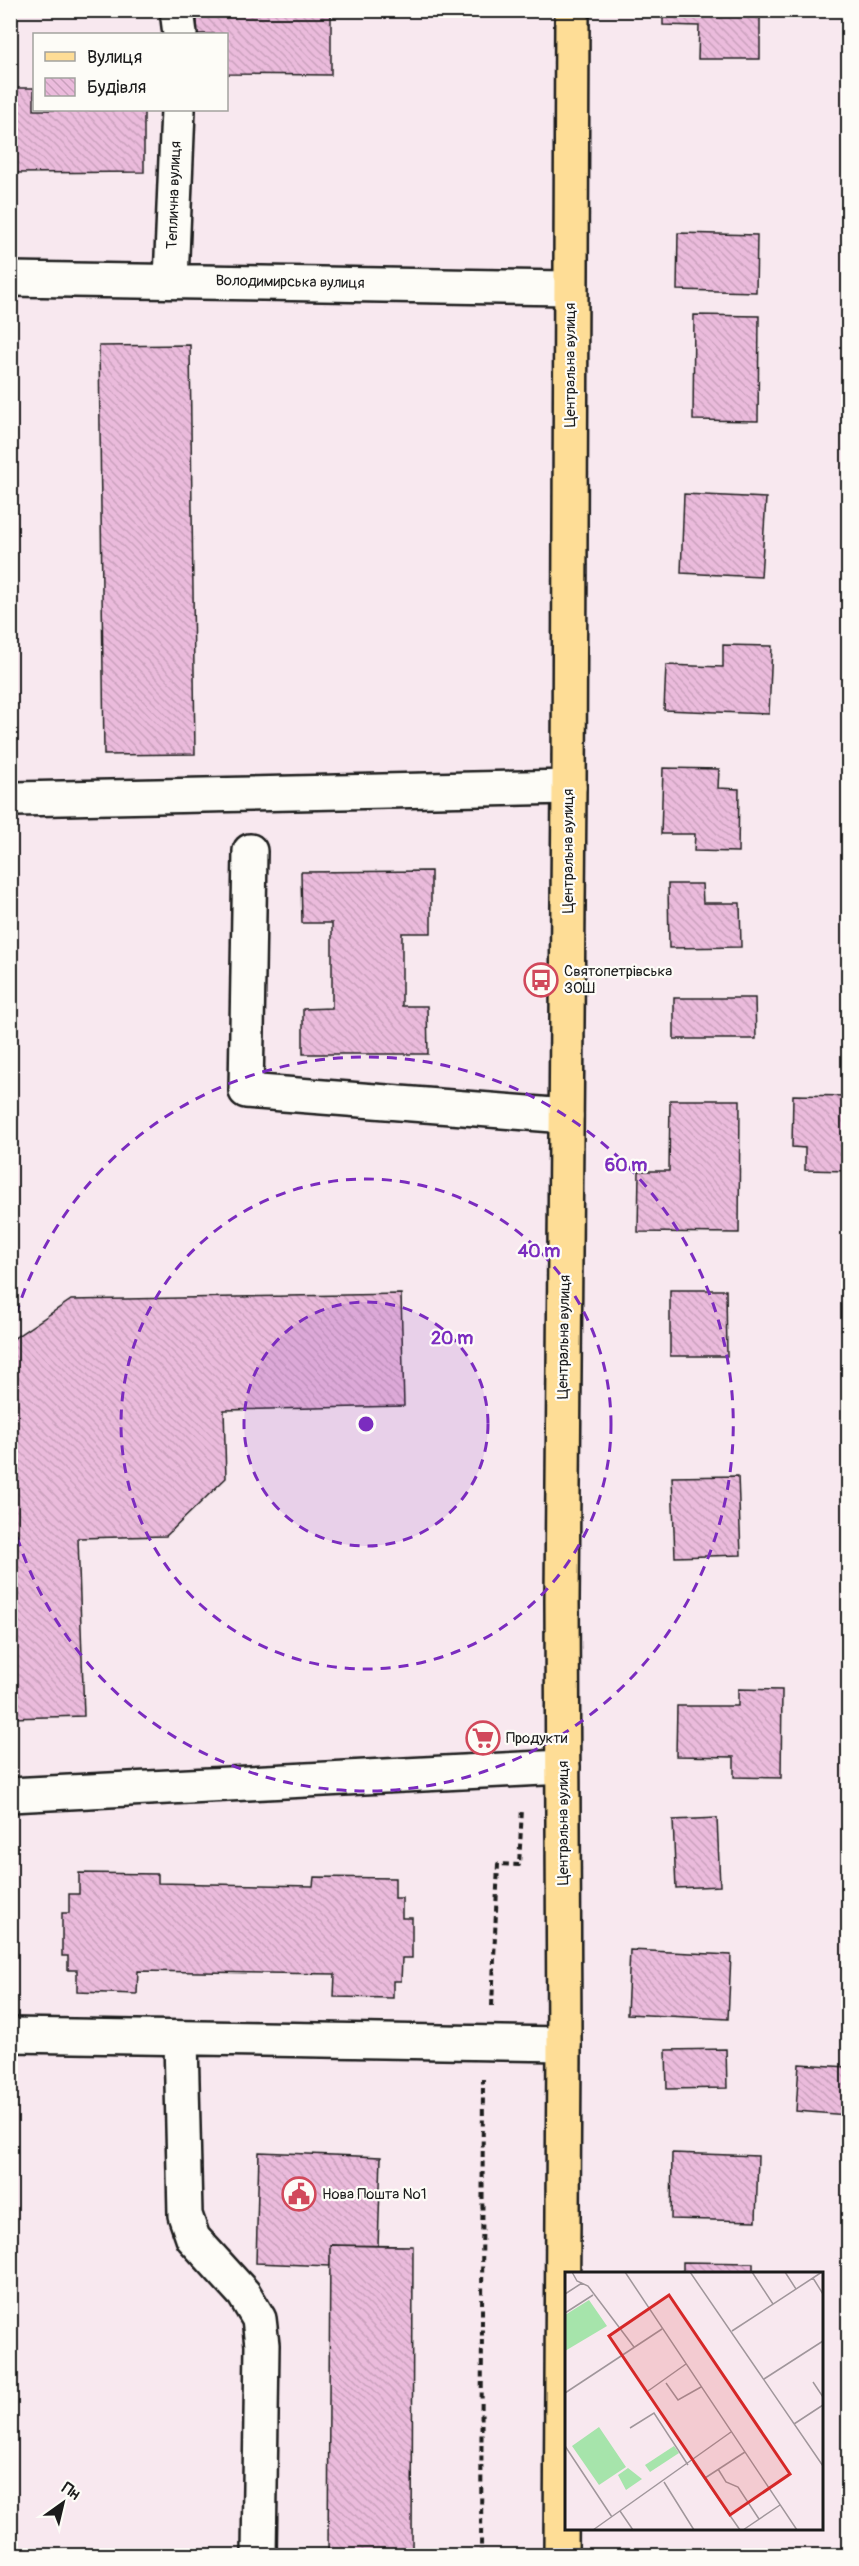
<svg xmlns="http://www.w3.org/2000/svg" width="859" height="2566" font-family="Pangolin,sans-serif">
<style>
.building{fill:url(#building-back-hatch);stroke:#1c1c1c;stroke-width:1.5}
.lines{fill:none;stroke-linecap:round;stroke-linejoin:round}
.minor-casing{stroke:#1c1c1c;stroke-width:38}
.major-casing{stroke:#1c1c1c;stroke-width:38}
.path{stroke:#1c1c1c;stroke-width:4;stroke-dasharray:6 4.5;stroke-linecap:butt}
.minor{stroke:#fdfcf7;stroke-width:33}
.major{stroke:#fedd96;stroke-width:33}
.ring{fill:none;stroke:#7b2cbf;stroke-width:3;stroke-dasharray:10 8}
.labels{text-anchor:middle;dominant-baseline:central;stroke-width:4.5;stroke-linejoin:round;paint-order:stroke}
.street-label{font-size:15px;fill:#1c1c1c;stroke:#fdfcf7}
.poi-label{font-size:15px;fill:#1c1c1c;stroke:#fdfcf7;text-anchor:start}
.inset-road{fill:none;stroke:#a0969b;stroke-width:1.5}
.view{fill:#d62828;fill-opacity:0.15;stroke:#d62828;stroke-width:3}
.inset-edge{fill:none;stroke:#1c1c1c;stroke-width:3}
.centre{fill:#7b2cbf;stroke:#fdfcf7;stroke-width:3}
.ring-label{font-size:18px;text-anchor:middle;font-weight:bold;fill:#7b2cbf;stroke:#fdfcf7;stroke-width:4.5;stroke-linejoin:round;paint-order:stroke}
</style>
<defs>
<pattern id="building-back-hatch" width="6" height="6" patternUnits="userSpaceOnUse" patternTransform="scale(1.5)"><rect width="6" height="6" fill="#ebbbdc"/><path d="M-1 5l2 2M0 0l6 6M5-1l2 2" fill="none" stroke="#c9a0bc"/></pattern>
</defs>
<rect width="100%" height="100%" fill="#f8e8ef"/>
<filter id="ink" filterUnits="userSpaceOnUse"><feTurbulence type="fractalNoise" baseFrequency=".0167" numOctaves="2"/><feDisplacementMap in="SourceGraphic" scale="12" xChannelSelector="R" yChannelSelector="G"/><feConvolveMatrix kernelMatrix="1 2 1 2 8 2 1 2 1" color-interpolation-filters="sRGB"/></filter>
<g filter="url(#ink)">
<path class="building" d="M197,10H331V75L226,74V34H197Z
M663,10H760V59H698L699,26L663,25Z
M10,88H34V110H144V172L10,173Z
M678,233L757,235L756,292L677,290Z
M694,315L759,316L758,421L693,420Z
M190,345L195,754L104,755L99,346Z
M684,494L766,498L761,577L681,573Z
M723,645L772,646L769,714L664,710L666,665L723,667Z
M663,768L719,769L718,788L739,789L738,852L694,851L695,834H661Z
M431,871V933H402V1006H427L428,1054H303V1009L332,1008V923H302L301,872Z
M668,884H702L703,903H740L741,947L669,948Z
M674,998H755L756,1039H674Z
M793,1095L848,1096V1171L805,1170V1148L792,1147Z
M670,1100H740L739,1233L638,1232L639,1171H669Z
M670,1290H726L727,1356H670Z
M401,1294L404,1406L224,1410L226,1478L166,1536L78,1538L84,1716L10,1718V1341L71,1300Z
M738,1476L741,1555L675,1557L672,1477Z
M738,1689L782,1690L781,1778L734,1777V1757L676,1756L677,1706H738Z
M717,1818L720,1886L676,1888L673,1820Z
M79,1873L158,1874V1883L313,1886L314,1877L395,1878V1898H402V1918H412V1958H402L401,1981H393V1998L334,1997L335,1974L138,1971L137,1994L77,1992V1970H68V1956H62V1913H69V1894H79Z
M630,1950L731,1955L728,2019L627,2014Z
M726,2049L727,2088L667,2089L666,2050Z
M799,2064L848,2067V2115L796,2111Z
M259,2152L381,2157L378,2246L330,2245V2266L256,2263Z
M672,2153L758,2156L756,2221L671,2219Z
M330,2245L413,2246L412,2556H328Z
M683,2262L753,2263V2274H683Z"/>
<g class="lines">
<defs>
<path id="minor" d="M177,10L180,34
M10,279L570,288
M171,280L178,110
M16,799L569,787
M250,851L246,1091L566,1116
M10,1795L563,1767
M10,2035L564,2044
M181,2039L185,2215L193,2238L244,2294L259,2319L262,2345L259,2556"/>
<path id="major" d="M561,2556L564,2044L562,1601L569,787L572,10"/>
</defs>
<use href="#minor" class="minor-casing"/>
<use href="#major" class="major-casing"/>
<path class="path" d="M492,2006L498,1864L519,1865L522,1809
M481,2556L483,2079"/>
<use href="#minor" class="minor"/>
<use href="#major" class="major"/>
</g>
</g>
<circle cx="366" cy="1424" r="122" fill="#7b2cbf" fill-opacity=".12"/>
<g class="ring">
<circle cx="366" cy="1424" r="122"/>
<circle cx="366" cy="1424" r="245"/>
<path d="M11 1332A367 367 0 1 1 11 1516"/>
</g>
<defs>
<symbol id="bus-ring" viewBox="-11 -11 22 22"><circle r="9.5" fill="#fdfcf7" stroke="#d1495b" stroke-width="1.5"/><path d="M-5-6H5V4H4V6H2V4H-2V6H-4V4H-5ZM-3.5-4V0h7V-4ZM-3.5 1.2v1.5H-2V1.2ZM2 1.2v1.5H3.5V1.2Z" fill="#d1495b"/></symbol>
<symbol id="supermarket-ring" viewBox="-11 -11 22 22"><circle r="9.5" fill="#fdfcf7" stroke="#d1495b" stroke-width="1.5"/><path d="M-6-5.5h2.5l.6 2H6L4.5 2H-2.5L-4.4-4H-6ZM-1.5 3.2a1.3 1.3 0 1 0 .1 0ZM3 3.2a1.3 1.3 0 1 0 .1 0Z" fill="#d1495b"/></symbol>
<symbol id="civic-ring" viewBox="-11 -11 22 22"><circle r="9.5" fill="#fdfcf7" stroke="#d1495b" stroke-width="1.5"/><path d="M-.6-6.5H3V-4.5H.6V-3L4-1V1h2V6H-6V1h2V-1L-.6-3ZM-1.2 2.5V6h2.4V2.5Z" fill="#d1495b"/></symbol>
</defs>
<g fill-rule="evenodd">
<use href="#bus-ring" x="522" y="961" width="38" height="38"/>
<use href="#supermarket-ring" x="464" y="1719" width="38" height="38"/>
<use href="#civic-ring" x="280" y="2175" width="38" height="38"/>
</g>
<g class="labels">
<g class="street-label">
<text transform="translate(174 195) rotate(-88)">Теплична вулиця</text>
<text transform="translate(290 282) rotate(1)">Володимирська вулиця</text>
<text transform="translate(570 365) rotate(-90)">Центральна вулиця</text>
<text transform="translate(568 851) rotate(-90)">Центральна вулиця</text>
<text transform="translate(564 1337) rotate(-89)">Центральна вулиця</text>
<text transform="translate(563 1823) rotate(-90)">Центральна вулиця</text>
</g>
<g class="poi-label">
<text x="564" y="971">Святопетрівська<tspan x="564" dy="17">ЗОШ</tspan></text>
<text x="506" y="1738">Продукти</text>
<text x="322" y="2194">Нова Пошта №1</text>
</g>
</g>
<g transform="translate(565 2272)">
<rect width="258" height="258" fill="#f8e8ef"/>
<path d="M109,174L114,181L85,200L80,193Z" fill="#a6e4ab"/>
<path d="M24,28L42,54L0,79V43ZM34,155L61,195L34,213L7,174ZM63,196L77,207L61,218L53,203Z" fill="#a6e4ab"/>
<path class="inset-road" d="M7,0L12,9L23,14L69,75M60,0L232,258M125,0L258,194M187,0L208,32M220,0L231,17M248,6L258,22M0,22L17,11M0,41L28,23M167,59L257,0M199,107L258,69M248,110L258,125M101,111L113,128L136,115M83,119L121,92M0,121L97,57M229,152L258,133M65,156L89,141L123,193M0,174L47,245M128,190L175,258M153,197L161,210L173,215L194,247M140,206L180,180M99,210L129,258M55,239L68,258M28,258L166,160M178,258L215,233"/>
<path class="view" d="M104,23L225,202L165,243L44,64Z"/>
<rect width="258" height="258" class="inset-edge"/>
</g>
<circle cx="366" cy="1424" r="9" class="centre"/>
<g class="ring-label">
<text x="626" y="1171">60 m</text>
<text x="539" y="1257">40 m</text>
<text x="452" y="1344">20 m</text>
</g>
<rect width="859" height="2566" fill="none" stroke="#fdfcf7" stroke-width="36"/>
<rect x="18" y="18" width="823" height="2530" fill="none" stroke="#1c1c1c" stroke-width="2" filter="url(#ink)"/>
<rect x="33" y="33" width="195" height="78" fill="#fdfcf7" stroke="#a3a29f" stroke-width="1.5"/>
<rect x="45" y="52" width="30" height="9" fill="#fedd96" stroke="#a3a29f" stroke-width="1.5"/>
<text x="87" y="63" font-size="18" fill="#1c1c1c">Вулиця</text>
<rect x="45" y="78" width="30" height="18" fill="url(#building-back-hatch)" stroke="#a3a29f" stroke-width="1.5"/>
<text x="87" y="93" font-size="18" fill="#1c1c1c">Будівля</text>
<g transform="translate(63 2503) rotate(34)" stroke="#fdfcf7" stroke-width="4.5" paint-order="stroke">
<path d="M0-4.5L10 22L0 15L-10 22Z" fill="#1c1c1c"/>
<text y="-9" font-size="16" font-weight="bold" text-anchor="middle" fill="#1c1c1c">Пн</text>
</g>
</svg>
